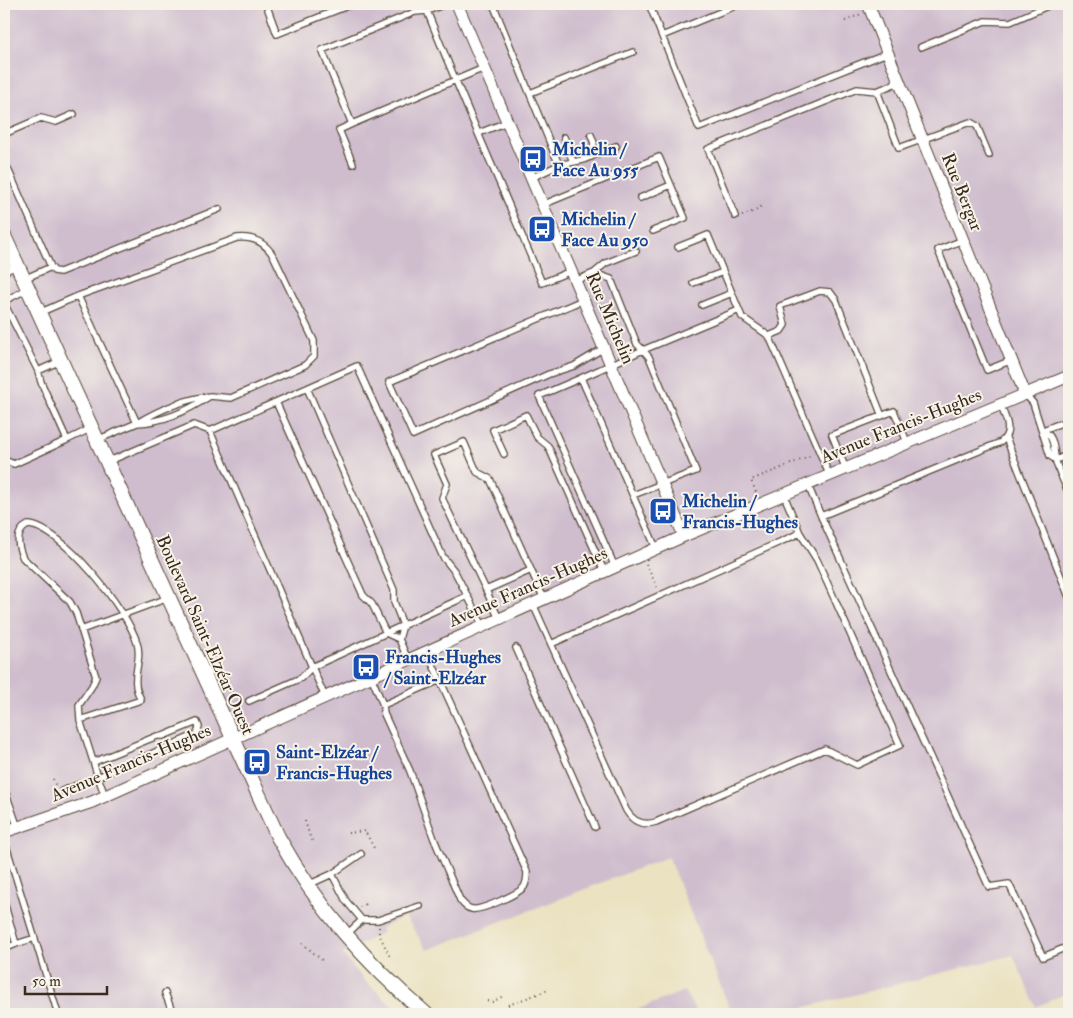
<svg xmlns="http://www.w3.org/2000/svg" width="1073" height="1018" font-family="'IM FELL Double Pica',serif">
<style>
.industrial{fill:#cfbdce}
.lines{fill:none;stroke-linecap:round;stroke-linejoin:round}
.service-casing{stroke:#554636;stroke-width:8}
.minor-casing{stroke:#554636;stroke-width:13}
.tertiary-casing{stroke:#554636;stroke-width:16}
.path{stroke:#554636;stroke-width:2;stroke-dasharray:1 4;stroke-linecap:butt}
.service{stroke:#fff;stroke-width:5.5}
.minor{stroke:#fff;stroke-width:11}
.tertiary{stroke:#fff;stroke-width:14}
.labels{text-anchor:middle;dominant-baseline:central;stroke-width:4;stroke-linejoin:round;paint-order:stroke}
.transit-label{font-size:18px;font-weight:bold;fill:#164399;stroke:#f7f3e8;text-anchor:start}
.street-label{font-size:18px;fill:#3b2a1e;stroke:#f7f3e8}
</style>
<rect width="100%" height="100%" fill="#f7f3e8"/>
<filter id="ink" filterUnits="userSpaceOnUse"><feTurbulence type="fractalNoise" baseFrequency=".02" numOctaves="2"/><feDisplacementMap in="SourceGraphic" scale="10" xChannelSelector="R" yChannelSelector="G"/><feConvolveMatrix kernelMatrix="1 2 1 2 8 2 1 2 1" color-interpolation-filters="sRGB"/></filter>
<filter id="wash" filterUnits="userSpaceOnUse"><feTurbulence type="fractalNoise" baseFrequency=".0096" numOctaves="4" result="noise"/><feDisplacementMap in="SourceGraphic" scale="20" xChannelSelector="R" yChannelSelector="G"/><feGaussianBlur stdDeviation="1.12" result="paint"/><feColorMatrix in="noise" values="0 0 0 0 0 0 0 0 0 0 0 0 0 0 0 0 0 1.4 0 .05"/><feComposite in="paint" operator="in"/></filter>
<g filter="url(#wash)">
<rect width="100%" height="100%" fill="#ebe2c1"/>
<path class="industrial" d="M4,4H1069V992L1036,1007L1013,955L778,1014H732L668,857L427,950L405,916L381,928L383,932L343,954L363,979L401,1014H4Z
M684,991L698,1014H626Z"/>
</g>
<g filter="url(#ink)">
<g class="lines">
<defs>
<path id="service" d="M266,4L277,34L352,4
M493,4L559,165L531,178
M649,4L699,128L887,53
M427,11L445,4
M662,36L740,4
M921,47L985,21L1010,22L1052,4
M484,68L352,124L322,50L415,12L427,11C464,103 504,192 542,283L571,271
M899,82L877,91L899,148L970,122L977,126L989,155
M530,93L633,52
M352,124L339,130L353,164
M479,133L507,122
M4,134L41,118L56,122L74,114
M591,135L594,143L591,157
M564,137L573,162
M4,160L51,267L24,279
M559,165L583,160L616,146
M640,198L671,185
M542,205L659,157L685,218L653,231
M735,216L708,149L857,89L877,91
M963,240L938,250L987,370L1012,360
M51,267L54,271L60,272L219,209
M4,272L17,265
M594,273L606,263L636,251
M575,281L594,273L611,279L637,344L643,350L739,310L708,235L678,247
M693,283L723,272
M78,296L237,238C253,236 266,243 274,257L314,341V356L305,365L231,398L210,396
M583,300L389,382L413,435L549,374L574,366L604,348
M4,301L28,289
M4,303L38,371L60,361
M702,305L732,293
M739,310L742,317L769,336L829,474
M39,313L78,296L137,423L97,440
M769,336L781,331L785,325L780,306L820,291L830,292L836,300L882,416
M38,371L41,382L67,440L92,428
M581,378L539,396L615,567
M1025,394L1033,403L1050,456L1056,460
M210,396C188,411 163,422 137,423C159,410 184,399 210,396Z
M276,402L363,595L372,604L386,633L399,639L403,625L394,602V590L307,388
M1043,430C1056,438 1053,450 1056,462C1059,472 1064,482 1068,492
M1043,430L1069,420
M210,431L312,667L301,678L249,701
M1006,438L1069,597
M504,454L493,430L526,415L537,437L548,446L604,571
M4,460L14,464L67,440
M1056,460L1069,454
M107,462L194,425L210,431L357,366L443,557L455,572L483,626
M845,467L832,435L894,411L907,442
M807,483L821,516L1001,442C1014,431 1005,417 1000,404
M633,495L696,471L649,357L643,350L581,378L656,548
M821,516L989,887L1009,884L1043,957L1069,946
M486,590L442,498L447,484L434,455L464,442L477,472L490,479L531,570
M533,604L551,644L800,533L783,493
M499,619L486,590L531,570L544,599
M81,630L168,598
M399,639L408,660
M551,644L626,810C633,822 643,826 656,822L825,749L857,765L900,745L817,560L800,533
M516,648L595,827
M371,676L383,705L440,680L427,652
M325,697L312,667L467,596
M383,705L384,714L410,771L434,839L460,900C463,904 466,908 472,909C481,911 518,894 524,887C527,882 527,877 527,872L440,680
M80,720L79,705L92,686L96,677L76,613L70,602L23,558C18,547 14,532 28,525C61,526 129,612 137,643C142,657 134,671 136,685C136,690 139,695 141,700L80,720L98,777L197,734L199,727L197,722L163,736H157L94,762
M4,788L18,828
M62,791L98,777L105,796
M4,839L58,1014
M332,874L361,854
M308,885L332,874L346,901L362,920L347,934
M4,902L16,944L35,938
M362,920H378L420,906
M4,949L16,944
M165,993L173,1014"/>
<path id="minor" d="M457,4L684,536
M868,4L1025,394
M4,832L92,802L684,536L1069,376"/>
<path id="tertiary" d="M4,236L278,837C318,908 364,961 426,1014"/>
</defs>
<use href="#service" class="service-casing"/>
<use href="#minor" class="minor-casing"/>
<use href="#tertiary" class="tertiary-casing"/>
<path class="path" d="M845,21L861,14
M742,216L757,210L762,205
M640,243L649,239
M756,492L751,480L811,456
M646,564L657,587
M53,779L56,786
M305,821L310,837L314,843
M348,833L365,831L374,848
M360,907L367,903
M379,927V934L391,959
M302,943L323,961
M487,1001L493,1002L503,996
M508,1005L548,990"/>
<use href="#service" class="service"/>
<use href="#minor" class="minor"/>
<use href="#tertiary" class="tertiary"/>
</g>
</g>
<defs>
<symbol id="bus-square" viewBox="-11 -11 22 22"><rect x="-9" y="-9" width="18" height="18" rx="4" fill="#1a4fb4" stroke="#f7f3e8"/><path d="M-5-6H5V4H4V6H2V4H-2V6H-4V4H-5ZM-3.5-4V0h7V-4ZM-3.5 1.2v1.5H-2V1.2ZM2 1.2v1.5H3.5V1.2Z" fill="#fff"/></symbol>
</defs>
<g fill-rule="evenodd">
<use href="#bus-square" x="517" y="143" width="32" height="32"/>
<use href="#bus-square" x="526" y="213" width="32" height="32"/>
<use href="#bus-square" x="647" y="495" width="32" height="32"/>
<use href="#bus-square" x="350" y="651" width="32" height="32"/>
<use href="#bus-square" x="241" y="746" width="32" height="32"/>
</g>
<g class="labels">
<g class="transit-label">
<text x="552" y="149">Michelin /<tspan x="552" dy="21">Face Au 955</tspan></text>
<text x="561" y="219">Michelin /<tspan x="561" dy="21">Face Au 950</tspan></text>
<text x="682" y="501">Michelin /<tspan x="682" dy="21">Francis-Hughes</tspan></text>
<text x="385" y="657">Francis-Hughes<tspan x="385" dy="21">/ Saint-Elzéar</tspan></text>
<text x="276" y="752">Saint-Elzéar /<tspan x="276" dy="21">Francis-Hughes</tspan></text>
</g>
<g class="street-label">
<text transform="translate(962 192) rotate(68)">Rue Bergar</text>
<text transform="translate(610 318) rotate(67)">Rue Michelin</text>
<text transform="translate(901 426) rotate(-22)">Avenue Francis-Hughes</text>
<text transform="translate(528 587) rotate(-24)">Avenue Francis-Hughes</text>
<text transform="translate(205 635) rotate(66)">Boulevard Saint-Elzéar Ouest</text>
<text transform="translate(131 763) rotate(-23)">Avenue Francis-Hughes</text>
</g>
</g>
<rect width="1073" height="1018" fill="none" stroke="#f7f3e8" stroke-width="20"/>
<path d="M25 986v8h82v-8" fill="none" stroke="#3b2a1e" stroke-width="2.5"/>
<text x="32" y="986" font-size="15" fill="#3b2a1e" stroke="#f7f3e8" stroke-width="4" paint-order="stroke">50 m</text>
</svg>
